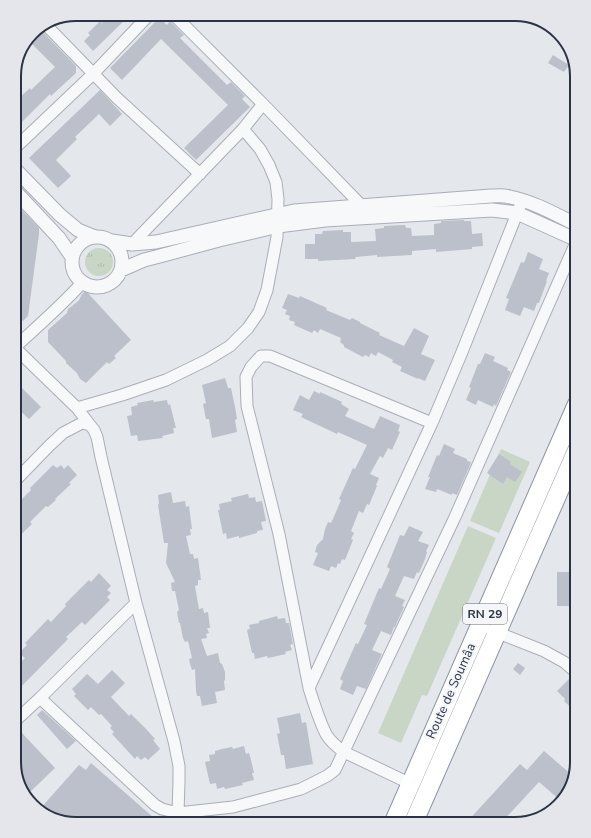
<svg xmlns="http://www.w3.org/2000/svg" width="591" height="838" font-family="'Nunito Sans',sans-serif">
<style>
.grass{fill:url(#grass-tufts)}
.park{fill:#c9d6c5}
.building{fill:#bbc0ca}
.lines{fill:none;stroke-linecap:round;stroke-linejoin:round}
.minor-casing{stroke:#a9aeb7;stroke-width:13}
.tertiary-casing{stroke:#a9aeb7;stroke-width:15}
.trunk-casing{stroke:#8b94a3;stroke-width:20}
.minor{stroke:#f7f8fa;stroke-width:11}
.tertiary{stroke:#f7f8fa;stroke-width:13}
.trunk{stroke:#fff;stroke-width:18}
.labels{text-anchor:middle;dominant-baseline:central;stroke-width:4;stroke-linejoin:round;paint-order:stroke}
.shield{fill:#f4f6f9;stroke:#676e7b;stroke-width:1}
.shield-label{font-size:12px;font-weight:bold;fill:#2b3445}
.street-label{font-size:13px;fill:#2b3445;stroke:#f4f6f9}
.rim{fill:none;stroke:#2b3445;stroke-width:2}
</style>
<defs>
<pattern id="grass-tufts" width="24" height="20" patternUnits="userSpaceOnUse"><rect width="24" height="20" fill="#c9d6c5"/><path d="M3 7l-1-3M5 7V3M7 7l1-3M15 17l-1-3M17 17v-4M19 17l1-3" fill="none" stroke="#adb8ab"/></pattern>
</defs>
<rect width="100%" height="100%" fill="#e4e7ec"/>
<path class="grass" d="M85 262a14 14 0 1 1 28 0a14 14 0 1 1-28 0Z"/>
<path class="park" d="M501,449L530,462L499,533L470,521Z
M468,526L496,538L427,696L422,695L401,743L378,733Z"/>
<path class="building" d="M110,14H131L93,51L84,41L90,35L88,33L100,21L102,23Z
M159,18L167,25L170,21L184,35L180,38L227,85L231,82L245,96L242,99L250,107L196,160L184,148L228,105L161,39L122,80L110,68Z
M39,28L76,66V73L51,96L50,94L14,130V103L30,88L31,90L55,67L29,41L35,30Z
M553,55L569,65L564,72L548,63Z
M100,90L122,114L110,126L99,114L75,137L77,139L56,160L71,176L58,188L29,158Z
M14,202L39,228V234L28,316L23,321L14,313Z
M464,220V221H471L472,234L482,233L483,246L472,247V249L436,252V249L412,251V255L377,257V255L356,257L355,259L318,261V259H305V244H315V234H322L323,231L343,230V232H351V242L376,241L375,229L384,228V226L405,225L406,228H411L412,236L434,235V224L441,223V221Z
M528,252L543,259L539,269L549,273L546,281H547L539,303H537L534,311L524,307L520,316L505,310L509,299L506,298L521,262L524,263Z
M86,291L131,340L114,356L116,358L109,364L107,362L86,383L80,379L77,373L66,363V361L48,342V330L67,313L68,309L77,302L79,300L82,294Z
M288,294L299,298L300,296L327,308L326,310L350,320L352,318L360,322V323L380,333L379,335L404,346L414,328L429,336L421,354L435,360L425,381L418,378V379L400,371L402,367L392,362L393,360L378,352L376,356L371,353L369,357L365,355L363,357L344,347V345L340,342L341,338L320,329L318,333L314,330L312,333L294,325L295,322L289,320L290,316L285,314L287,310L282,308Z
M485,353L495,357L493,361L508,368L507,370L511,372L496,406L494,404L493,407L478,400L476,405L466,400L471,388L469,387L478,364H480Z
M225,378L228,388H231L235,407L237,419L235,420L237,432L212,438L209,419H206L203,404L206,403L202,385Z
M14,380L41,407L29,419L14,405Z
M314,391L320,394V392L342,402L341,404L349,409L345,416L374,429L380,416L400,425L398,431L400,432L392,450L388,448L383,458L380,456L370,474L379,478L376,485L377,486L369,505L367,504L363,513L359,511L351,531L354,533L351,539L353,540L345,560L342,559L340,564L338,563L336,568L331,566L329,571L313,565L318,553L315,552L317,545L323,539L325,529L328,522L331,523L336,512L341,500L339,499L353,468L355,469L367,445L338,432L337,434L301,417L303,414L293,410L300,395L309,400Z
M153,400L154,402L167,400L168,405L170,404L176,428H173L174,433L162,436L163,438L138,441L137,435L131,436L127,416L132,415L131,407L138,405L137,403Z
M444,444L455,449L453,453L467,459V461L471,462L470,465L457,495L452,493V495L437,489L436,492L425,489L430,477H428L437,455L439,456Z
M499,454L511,462L510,464L522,472L515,482L507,477L503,484L487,473Z
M53,465L57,468L61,465L64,469L68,465L77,475L69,483L71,484L55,499L56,500L48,507L46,506L30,522L32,524L14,541V507L31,490L30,488Z
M171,492L173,503L185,501L186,507L189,506L192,529H190L191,535L186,536L190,554H193L194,559L198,558L201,580H198V585L195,586L199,609L203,608L204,613L208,612L210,628H207L209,633L206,634L207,638L201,639L207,656L218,653L220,663L222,664L225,672V680L224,681L225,690L215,692L217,703L202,706L200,696H197L196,691L195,669L192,670L190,664L189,659L192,658L188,641L185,642L183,638L180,623H179L177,612L179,610L175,591H172L171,583L175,582L166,563L168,543H164L158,505L159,503L158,495Z
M248,494L249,498L255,497L256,502L262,501L266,521L261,522L263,530L257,531V533L239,538V536L227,539L226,533L223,534L218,510H220L219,504L232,501L231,498Z
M409,526L423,532L418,541L429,545L426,551L427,552L425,559L419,573L417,572L414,579L404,576L395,596L405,600L402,606L404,607L399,618L395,627H394L391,635L381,631L372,650L382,654L380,658L366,689L357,686L353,695L340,689L343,681L340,679L356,643L358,644L367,625L364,624L379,588L381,589L390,569L387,567L400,535L404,536Z
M557,572H571L570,574H577V604H571L570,606H557Z
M99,573L111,586L107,590L111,593L107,597L110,600L85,625L82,622L66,637L68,639L14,694V669L25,658L19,653L27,645L25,643L48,619L51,622L66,606L65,604L89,580L91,582Z
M277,616L278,619L285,618L286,623H289L293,644L290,645L292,650L285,652L286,654L268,658L267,656L255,659L254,653H252L247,630L250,629L249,625L259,623V621Z
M518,663L525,668L520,675L513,669Z
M112,670L125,683L111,697L129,716L131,714L147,730L155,739L153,740L160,749L148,760L145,757L141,760L137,756L135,759L112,734L114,732L110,728L112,726L101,714L99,715L91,707L88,710L74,696L76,694L72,689L87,674L98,684Z
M569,679L577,688V713L564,701L565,699L557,691Z
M42,710L76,741L67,749L37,715Z
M300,713L302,723L306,722L313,764L286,769L284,755H281L277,734L280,733L277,718Z
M20,731L55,768L29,793L20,783L14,762V736Z
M244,746L246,754L249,753L251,760L254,773H252L254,780L242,783L243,785L225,789L224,787L217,789L216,783L210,784L205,762L210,761L209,755L215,754V751L222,749L232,747L233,749Z
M544,751L573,776L569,793L561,801L539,782L500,824H465L520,764L527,770Z
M91,763L161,824H121L116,819L112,824H72L45,816L39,810L79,765L86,770Z"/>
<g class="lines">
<defs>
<path id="minor" d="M173,14L263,104L362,206
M46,25L117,98L200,174
M14,149L93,74L150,14
M132,244L243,129L263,104
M14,348C37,327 61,306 82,283
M77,408L122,395L166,380L207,360L230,346L248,328L259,312L267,290L277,237L278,199L276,182L269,165L260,149L243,129
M14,482L50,445L63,433L82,423L90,425
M136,603L174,741L179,766V781L178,813
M491,630L544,651L564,662L577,673
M309,688L432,423L462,352L520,206
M40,698L155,805L162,809L178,813L233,807L301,789L327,776L335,770L455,517L577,240
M14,722L40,698L136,603L101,457L97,437L94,430L90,425L77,408L14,347
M411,784L344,752C337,747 330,741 326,734C319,720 314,704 309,688L279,534L247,406L246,377L251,367L261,356H270L432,423"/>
<path id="tertiary" d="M14,168L60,215L78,230L95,237
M14,190L59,238L72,257
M72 262a25 25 0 1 1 50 0a25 25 0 1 1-50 0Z
M112,241L132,244L156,242L294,211L491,196C497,196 504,195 510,197C534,202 555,214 577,225
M121,270L144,260L156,257L219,240L278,226L325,220L492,210L517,213L577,240"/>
<path id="trunk" d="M393,824L577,404
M413,824L577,450"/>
</defs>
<use href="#minor" class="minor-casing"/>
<use href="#tertiary" class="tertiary-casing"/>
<use href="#trunk" class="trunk-casing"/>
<use href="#minor" class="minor"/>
<use href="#tertiary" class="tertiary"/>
<use href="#trunk" class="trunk"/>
</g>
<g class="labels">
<rect class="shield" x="463" y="604" width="44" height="20" rx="3"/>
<g class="shield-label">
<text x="485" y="614">RN 29</text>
</g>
<g class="street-label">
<text transform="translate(451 691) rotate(-66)">Route de Soumâa</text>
</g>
</g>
<path d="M0 0H591V838H0ZM76 21H515A55 55 0 0 1 570 76V762A55 55 0 0 1 515 817H76A55 55 0 0 1 21 762V76A55 55 0 0 1 76 21Z" fill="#e4e6eb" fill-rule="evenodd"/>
<path class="rim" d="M76 21H515A55 55 0 0 1 570 76V762A55 55 0 0 1 515 817H76A55 55 0 0 1 21 762V76A55 55 0 0 1 76 21Z"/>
</svg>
